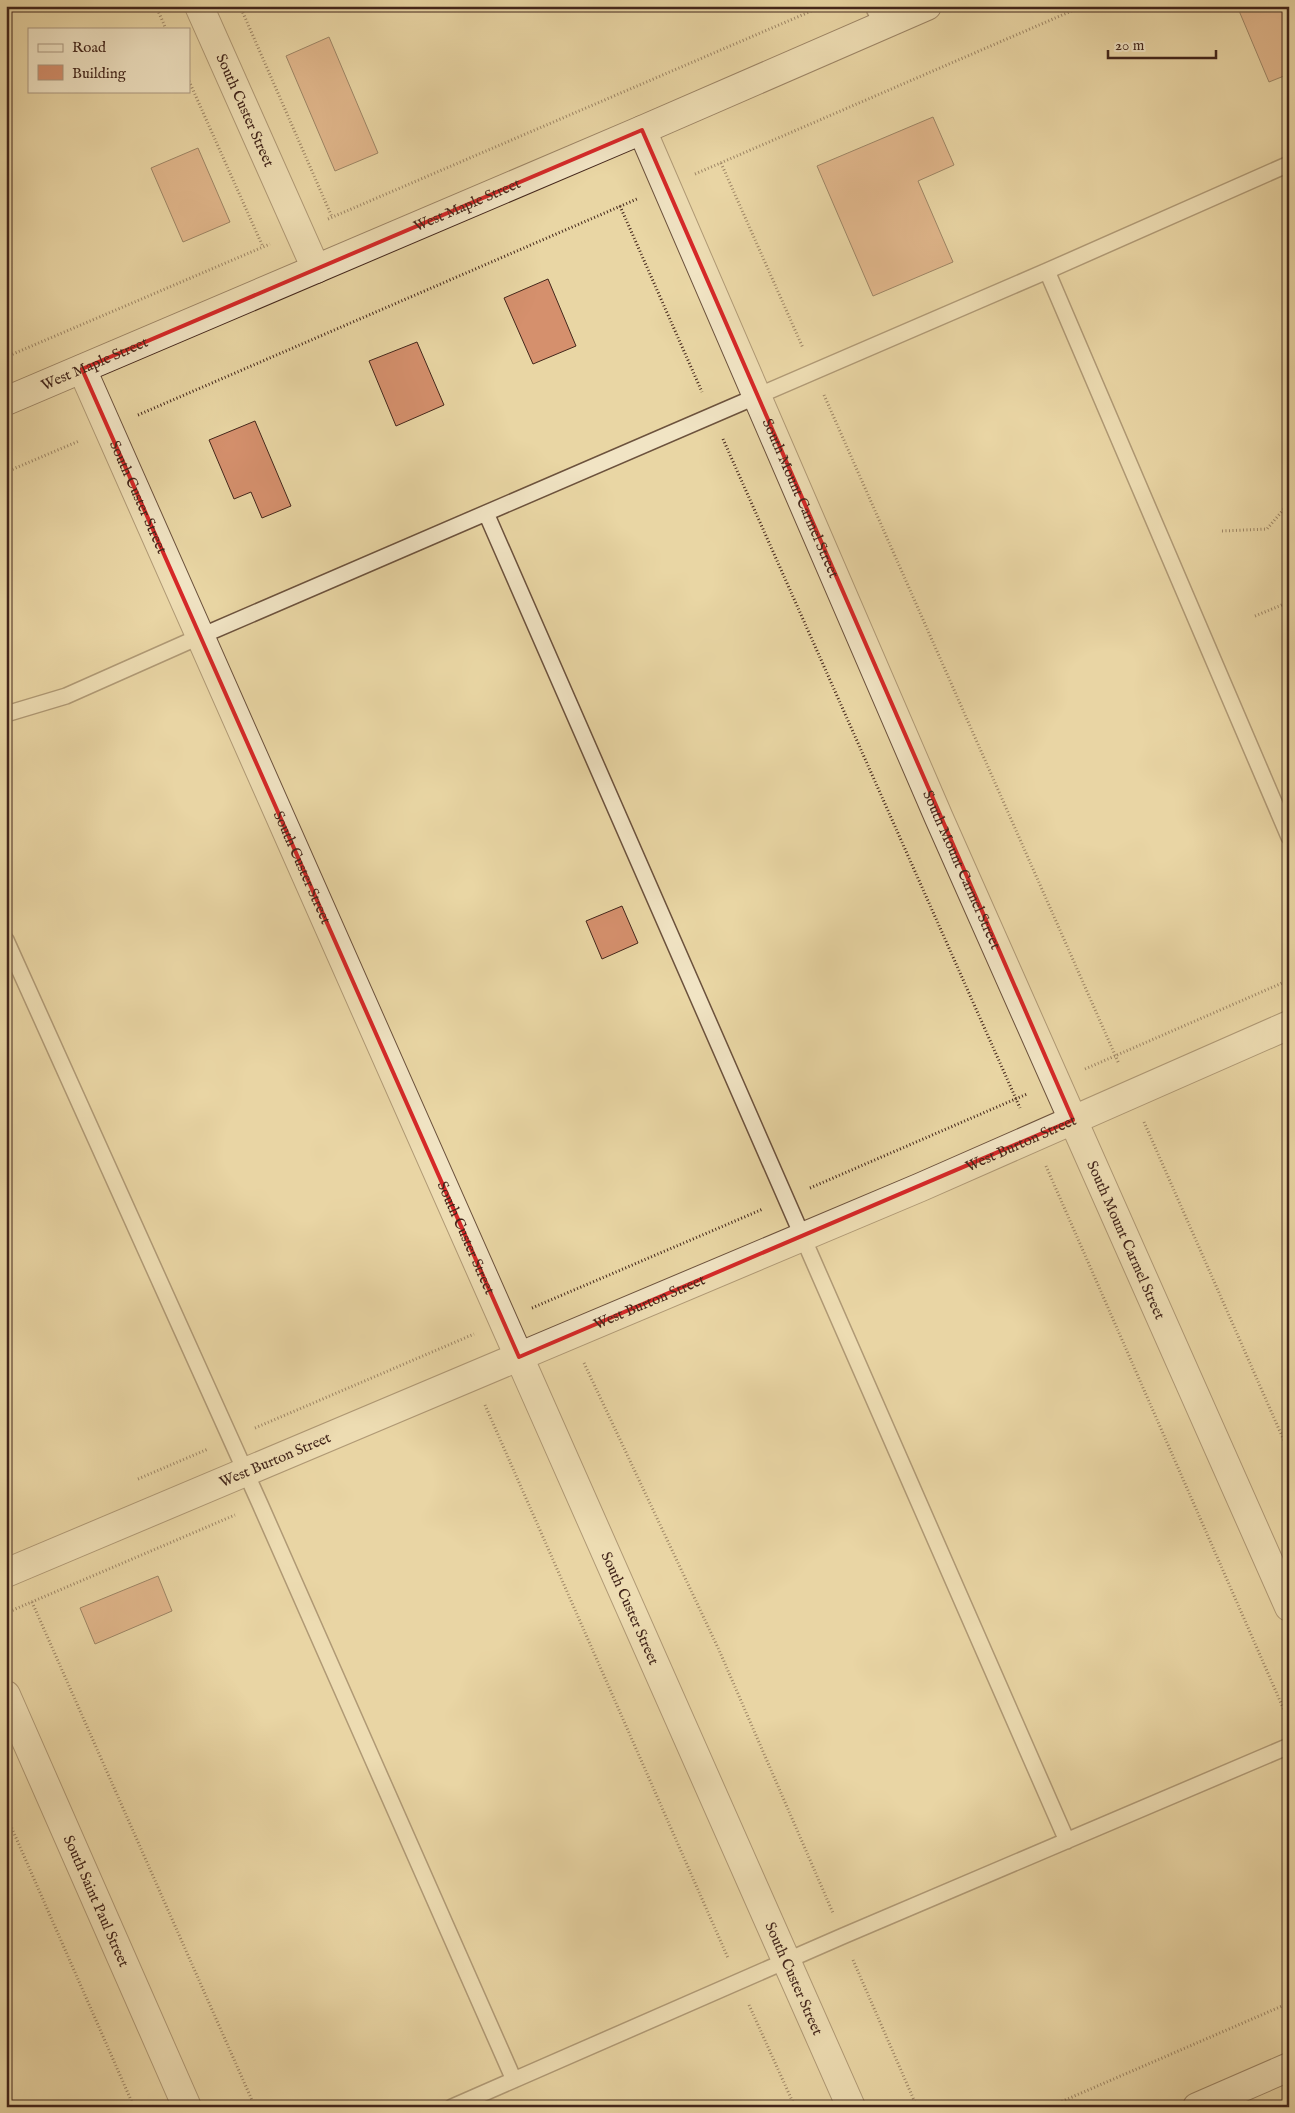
<svg xmlns="http://www.w3.org/2000/svg" width="1295" height="2113" font-family="'IM FELL English',serif">
<style>
.building{fill:#d5906d;stroke:#43261b}
.lines{fill:none;stroke-linecap:round;stroke-linejoin:round}
.lane-casing{stroke:#6c523d;stroke-width:18}
.street-casing{stroke:#6c523d;stroke-width:30}
.secondary-casing{stroke:#43261b;stroke-width:30}
.path{stroke:#43261b;stroke-width:3;stroke-dasharray:1 2.5;stroke-linecap:butt}
.lane{stroke:#f1e4c4;stroke-width:15}
.street{stroke:#f1e4c4;stroke-width:28}
.secondary{stroke:#f1e4c4;stroke-width:28}
.marked{fill:none;stroke:#d62828;stroke-width:4;stroke-linejoin:round}
.labels{text-anchor:middle;dominant-baseline:central;stroke-width:4;stroke-linejoin:round;paint-order:stroke}
.street-label{font-size:15px;fill:#43261b;stroke:#f1e4c4}
</style>
<rect width="100%" height="100%" fill="#e9d6a4"/>
<filter id="stains"><feTurbulence type="fractalNoise" baseFrequency=".004" numOctaves="4"/><feColorMatrix values="0 0 0 0 .2 0 0 0 0 .09 0 0 0 0 .02 0 0 0 .5 -.17"/></filter>
<radialGradient id="worn" r=".72"><stop offset=".6" stop-color="#630" stop-opacity="0"/><stop offset="1" stop-color="#630" stop-opacity=".3"/></radialGradient>
<path class="building" d="M1237,6H1289V74L1269,82Z
M329,37L378,153L335,171L286,56Z
M933,117L954,165L918,181L953,262L873,296L817,166Z
M198,148L230,222L183,242L151,168Z
M548,279L576,346L533,364L504,298Z
M417,342L444,405L396,426L369,361Z
M255,421L291,506L262,518L251,492L234,499L209,440Z
M622,906L638,943L602,959L586,921Z
M158,1576L172,1611L95,1644L80,1608Z"/>
<g class="lines">
<defs>
<path id="lane" d="M873,6L882,26
M1047,271L1289,837
M486,513L1067,1841
M6,714L66,696L201,636L1047,271L1289,164
M6,940L260,1504L514,2080
M452,2107L843,1936L1289,1746"/>
<g id="street">
<path id="s1" d="M199,6L316,269"/>
<path id="s2" d="M642,130L939,818L1289,1607"/>
<path id="s3" d="M82,369L851,2107"/>
<path id="s4" d="M6,1573L921,1187L1289,1025"/>
<path id="s5" d="M6,1695L187,2107"/>
</g>
<g id="secondary">
<path id="s6" d="M6,401L642,130L927,6"/>
<path d="M1197,2107L1289,2067"/>
</g>
</defs>
<use href="#lane" class="lane-casing"/>
<use href="#street" class="street-casing"/>
<use href="#secondary" class="secondary-casing"/>
<path class="path" d="M156,6L166,29
M240,6L332,217
M189,81L263,247
M721,163L803,348
M695,174L1083,6
M620,206L702,392
M328,219L823,6
M6,357L270,244
M824,395L1119,1064
M138,415L637,199
M723,439L1020,1108
M6,472L79,441
M1222,531L1267,529L1289,503
M1255,616L1289,602
M1085,1069L1289,980
M1144,1122L1289,1452
M1046,1166L1288,1719
M810,1188L1027,1094
M532,1308L763,1209
M584,1363L719,1650L833,1913
M485,1405L728,1958
M255,1428L474,1334
M138,1479L208,1449
M32,1602L255,2107
M6,1613L235,1515
M6,1815L134,2107
M853,1960L917,2107
M749,2005L795,2107
M1049,2107L1289,2003"/>
<use href="#lane" class="lane"/>
<use href="#street" class="street"/>
<use href="#secondary" class="secondary"/>
</g>
<path d="M0 0H1295V2113H0ZM642,130L1073,1120L519,1357L82,369Z" fill="#e9d6a4" fill-opacity=".55" fill-rule="evenodd"/>
<path class="marked" d="M642,130L1073,1120L519,1357L82,369Z"/>
<g class="labels">
<g class="street-label">
<text stroke="none"><textPath href="#s1" startOffset="114">South Custer Street</textPath></text>
<text stroke="none"><textPath href="#s6" startOffset="501">West Maple Street</textPath></text>
<text stroke="none"><textPath href="#s6" startOffset="96">West Maple Street</textPath></text>
<text stroke="none"><textPath href="#s3" startOffset="140">South Custer Street</textPath></text>
<text stroke="none"><textPath href="#s2" startOffset="401">South Mount Carmel Street</textPath></text>
<text stroke="none"><textPath href="#s3" startOffset="545">South Custer Street</textPath></text>
<text stroke="none"><textPath href="#s2" startOffset="806">South Mount Carmel Street</textPath></text>
<text stroke="none"><textPath href="#s4" startOffset="1102">West Burton Street</textPath></text>
<text stroke="none"><textPath href="#s3" startOffset="950">South Custer Street</textPath></text>
<text stroke="none"><textPath href="#s2" startOffset="1211">South Mount Carmel Street</textPath></text>
<text stroke="none"><textPath href="#s4" startOffset="698">West Burton Street</textPath></text>
<text stroke="none"><textPath href="#s4" startOffset="292">West Burton Street</textPath></text>
<text stroke="none"><textPath href="#s3" startOffset="1355">South Custer Street</textPath></text>
<text stroke="none"><textPath href="#s5" startOffset="225">South Saint Paul Street</textPath></text>
<text stroke="none"><textPath href="#s3" startOffset="1760">South Custer Street</textPath></text>
</g>
</g>
<rect width="1295" height="2113" fill="none" stroke="#e9d6a4" stroke-width="25"/>
<rect x="8" y="8" width="1280" height="2098" fill="none" stroke="#43261b" stroke-width="2.5"/>
<rect x="12" y="12" width="1270" height="2088" fill="none" stroke="#43261b"/>
<rect x="28" y="28" width="162" height="65" fill="#f1e4c4" stroke="#ab9880"/>
<rect x="38" y="44" width="25" height="8" fill="#f1e4c4" stroke="#ab9880"/>
<text x="72" y="52" font-size="15" fill="#43261b">Road</text>
<rect x="38" y="65" width="25" height="15" fill="#d5906d" stroke="#ab9880"/>
<text x="72" y="78" font-size="15" fill="#43261b">Building</text>
<path d="M1108 50v8h108v-8" fill="none" stroke="#43261b" stroke-width="2.5"/>
<text x="1115" y="50" font-size="15" fill="#43261b" stroke="#f1e4c4" stroke-width="4" paint-order="stroke">20 m</text>
<rect width="100%" height="100%" filter="url(#stains)"/>
<rect width="100%" height="100%" fill="url(#worn)"/>
</svg>
